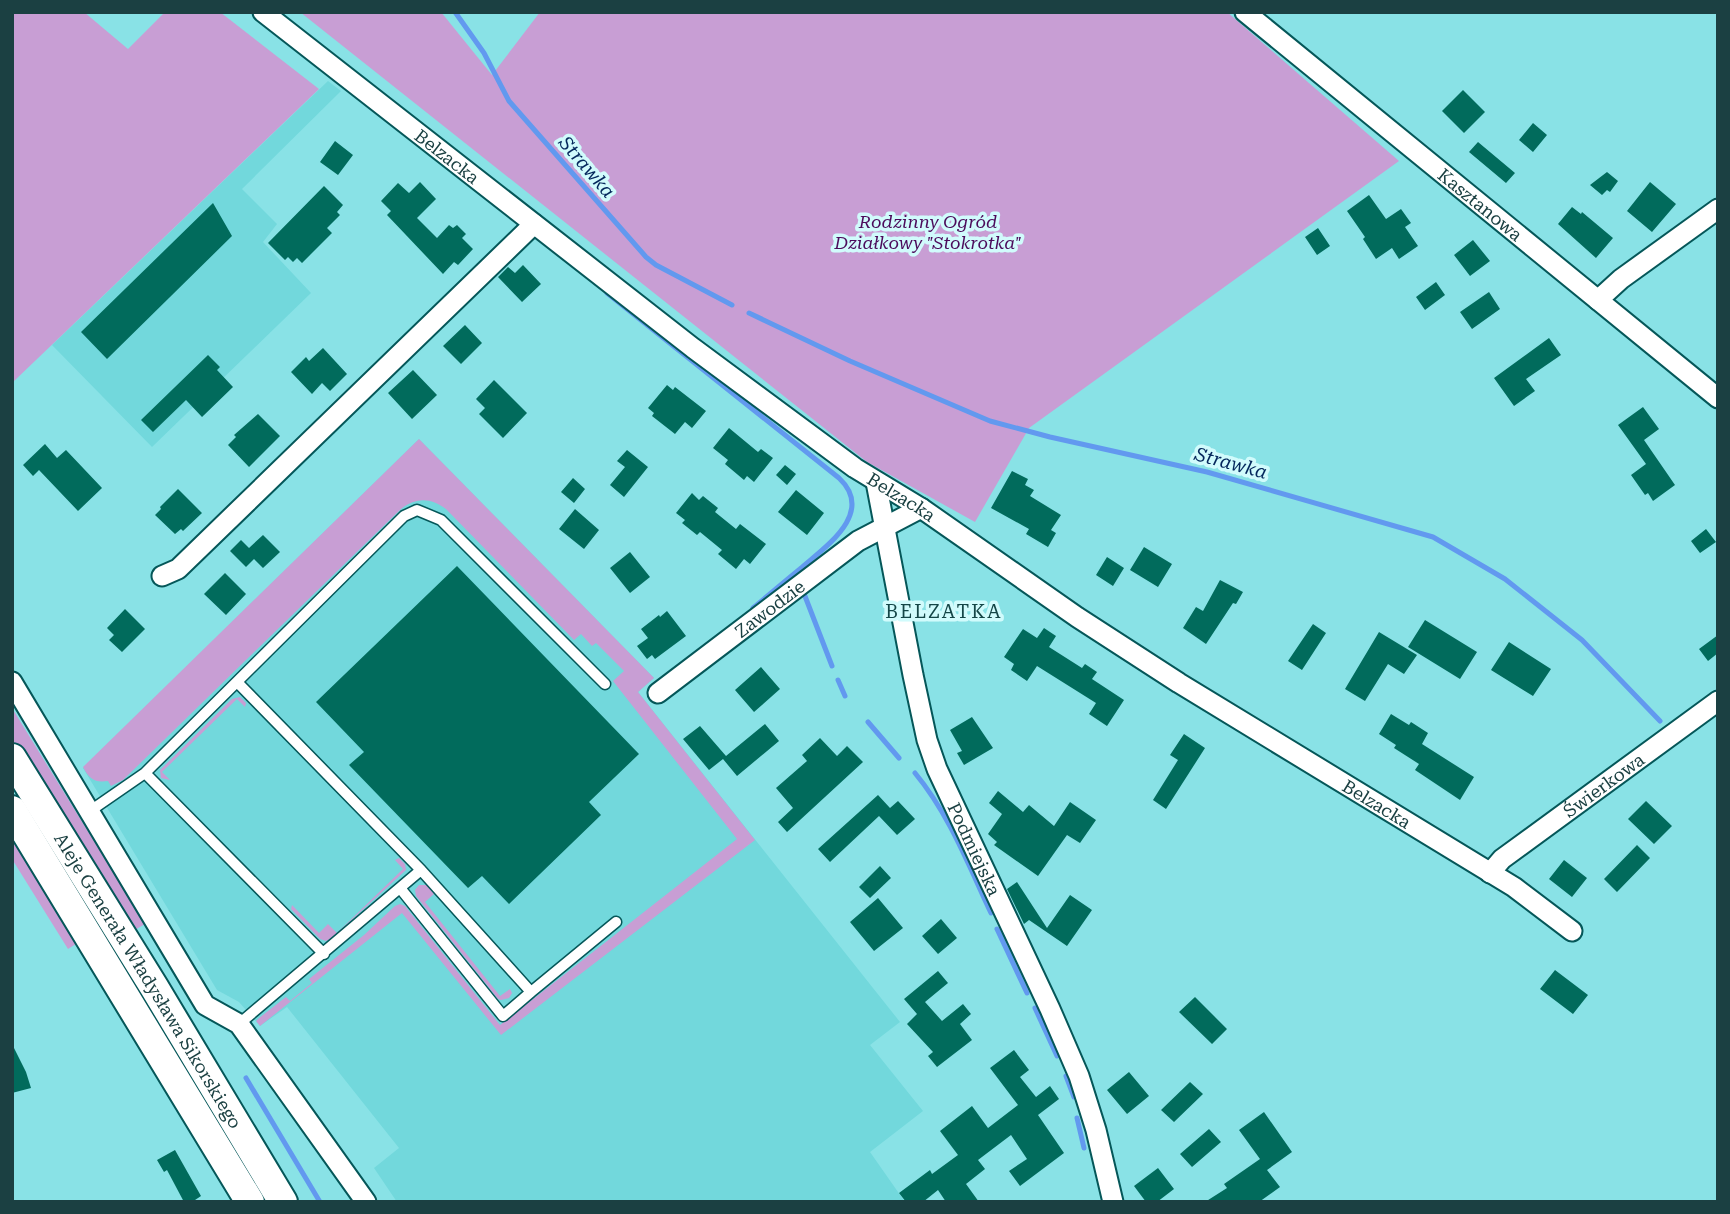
<svg xmlns="http://www.w3.org/2000/svg" width="1730" height="1214" font-family="'Roboto Serif',serif">
<style>
.built{fill:#72d8dc}
.green{fill:#c89ed4}
.lines{fill:none;stroke-linecap:round;stroke-linejoin:round}
.stream{stroke:#6299ef;stroke-width:5}
.building{fill:#016b5c}
.service-casing{stroke:#055759;stroke-width:13}
.minor-casing{stroke:#055759;stroke-width:23}
.secondary-casing{stroke:#055759;stroke-width:32}
.service{stroke:#fff;stroke-width:10}
.minor{stroke:#fff;stroke-width:19}
.secondary{stroke:#fff;stroke-width:28}
.labels{text-anchor:middle;dominant-baseline:central;stroke-width:7;stroke-linejoin:round;paint-order:stroke}
.street-label{font-size:18px;fill:#1b4042;stroke:#d1fbfc}
.park-label{font-size:18px;font-style:italic;fill:#4c0b5b;stroke:#d1fbfc}
.water-label{font-size:19px;font-style:italic;fill:#04275c;stroke:#d1fbfc}
.neighbourhood-label{font-size:19px;letter-spacing:2px;fill:#144647;stroke:#d1fbfc}
</style>
<rect width="100%" height="100%" fill="#89e2e6"/>
<path class="built" d="M328,81L341,91L242,189L277,224L263,242L311,293L152,447L52,345Z
M419,439L654,678L638,692L900,1022L870,1045L923,1111L870,1152L905,1202H397L374,1168L399,1148L287,1007L260,1026L239,1002L217,990L83,768Z"/>
<path class="green" d="M12,12H84L128,49L165,12H220L319,89L12,383Z
M300,12H441L492,75L540,12H1227L1399,161L1029,428L975,522L867,462Z
M419,439L654,678L638,692L755,840L501,1035L402,913L260,1026L256,1021L259,1018L286,997L290,1001L312,983L309,979L364,935L395,906L400,904L405,906L500,1025L737,839L613,681L624,671L596,643L592,646L581,634L574,640L446,509C431,498 417,497 401,509L123,780L111,786L108,781C95,783 89,779 83,767Z
M240,697L246,703L245,707L237,699L162,772L170,780L161,778L160,770L232,699Z
M12,708L145,924L133,931L120,915L12,739Z
M12,831L79,942L68,949L12,859Z
M399,858L405,864L406,870L332,938L326,941L320,939L291,909L292,905L319,933L328,924L337,933L403,869L395,860Z
M419,885H427L434,894L425,902L500,996L510,989L512,993L509,998L501,1000L498,999L416,896L415,890Z"/>
<g class="lines">
<path class="stream" d="M455,12L484,53L509,101L646,257L656,265L732,305
M607,293L839,478C876,513 825,547 800,569C784,582 769,595 753,608
M749,313L850,361L990,421L1050,437L1207,472L1433,537L1505,579L1582,640L1660,721
M803,591L832,666
M838,680L845,696
M868,722L899,758
M915,773C949,814 968,864 991,913
M997,929L1027,993
M1035,1008L1057,1056
M1066,1076L1074,1097
M246,1078L320,1202
M1077,1118L1084,1148"/>
</g>
<path class="building" d="M1463,90L1485,112L1464,133L1442,111Z
M1533,123L1547,135L1533,152L1519,140Z
M335,141L353,155L338,175L320,162Z
M1478,142L1515,173L1506,183L1469,152Z
M1607,172L1618,181L1610,192L1607,190L1602,195L1590,185Z
M420,182L436,199L417,218L437,238L449,225L453,228L457,225L466,234L462,238L473,249L458,265L454,262L443,274L387,215L391,211L381,201L398,183L409,193Z
M1650,182L1676,204L1652,232L1627,211Z
M324,186L343,205L337,212L340,215L327,228L332,233L302,263L297,258L293,262L288,257L285,260L268,243Z
M1369,195L1386,219L1401,209L1411,223L1405,227L1418,246L1399,259L1392,248L1376,259L1363,239L1365,237L1347,211Z
M213,203L232,236L107,359L81,332Z
M1572,207L1581,214L1582,212L1613,238L1596,258L1558,224Z
M1318,228L1330,246L1317,255L1305,237Z
M1473,240L1490,261L1470,276L1454,255Z
M523,265L541,284L522,302L498,277L508,267L515,273Z
M1436,282L1445,295L1425,310L1416,297Z
M1489,292L1500,309L1472,329L1460,312Z
M465,325L482,343L461,364L443,346Z
M1549,338L1561,355L1526,379L1535,391L1514,406L1494,378Z
M323,348L347,374L330,391L322,383L312,394L291,372L306,357L309,361Z
M208,355L220,367L217,370L233,387L202,417L186,400L153,432L141,420Z
M413,370L437,395L412,419L388,393Z
M494,380L527,413L503,438L479,414L485,408L476,399Z
M667,385L673,390L675,387L706,411L692,428L685,422L675,434L652,416L654,413L648,408Z
M1643,407L1659,429L1644,440L1675,485L1653,501L1648,493L1645,495L1631,475L1646,464L1618,425Z
M258,414L280,436L249,467L228,445L236,437L234,435Z
M729,428L758,452L761,449L773,458L754,482L747,476L744,480L725,464L728,460L713,448Z
M45,444L57,458L66,450L102,488L78,511L39,470L33,476L23,465Z
M627,450L648,467L624,497L610,485L625,467L617,461Z
M785,465L796,474L787,485L776,475Z
M1012,471L1028,479L1025,485L1034,490L1030,496L1061,515L1051,530L1056,533L1048,547L1026,534L1029,529L991,508Z
M573,478L585,489L574,503L561,492Z
M178,489L202,513L183,531L181,529L175,534L155,515L161,509L160,507Z
M796,490L824,513L807,535L778,512Z
M692,493L699,500L703,496L718,508L715,512L736,529L740,524L766,544L750,564L744,559L736,569L718,554L722,550L700,532L697,535L682,523L685,520L676,513Z
M575,509L599,530L584,549L559,529Z
M1706,529L1716,542L1700,553L1691,541Z
M263,535L280,552L263,568L254,559L246,567L230,551L241,540L249,548Z
M1144,547L1172,564L1158,587L1130,570Z
M630,552L650,577L630,593L610,568Z
M1107,557L1124,568L1113,586L1096,575Z
M457,566L639,754L589,802L601,815L509,904L482,876L468,888L349,765L364,752L316,702Z
M225,573L246,594L226,615L204,594Z
M1220,580L1243,592L1236,604L1233,603L1206,644L1183,628L1196,607L1203,611Z
M125,609L145,629L122,652L109,640L114,635L107,628Z
M667,611L686,636L655,659L652,655L647,659L637,646L648,638L641,629L659,615L660,617Z
M1425,620L1477,652L1460,679L1408,647Z
M1313,624L1326,633L1302,670L1288,661Z
M1044,628L1056,636L1049,647L1082,668L1085,664L1097,672L1092,679L1124,700L1107,726L1089,714L1096,703L1037,666L1027,681L1011,670L1014,664L1004,657L1023,629L1037,638Z
M1379,632L1417,655L1404,674L1388,664L1365,701L1345,689Z
M1718,635V653L1708,661L1699,649Z
M1509,642L1551,669L1533,696L1491,670Z
M761,667L780,689L754,712L735,690Z
M1391,714L1409,725L1411,722L1428,733L1422,744L1474,777L1460,800L1415,770L1419,764L1394,748L1396,745L1379,734Z
M972,717L993,748L964,765L957,753L962,751L950,730Z
M765,724L779,741L737,776L723,759L709,770L683,739L700,726L726,756Z
M1184,734L1205,748L1166,809L1153,800L1178,760L1170,755Z
M820,738L837,756L847,746L863,762L787,832L778,822L793,808L776,788L807,761L802,755Z
M998,791L1023,812L1029,805L1054,826L1070,802L1096,820L1080,843L1067,835L1038,876L994,845L997,842L988,834L1002,814L989,803Z
M878,795L890,808L898,801L915,819L897,835L879,816L830,862L818,849Z
M1646,801L1672,826L1654,844L1628,819Z
M1637,845L1650,858L1617,892L1604,879Z
M1564,860L1587,878L1572,897L1549,879Z
M880,866L891,878L870,898L859,887Z
M1017,882L1047,928L1070,895L1092,910L1067,946L1029,920L1024,924L1007,889Z
M878,898L903,928L874,951L850,922Z
M941,919L957,938L938,954L922,936Z
M1555,970L1588,995L1573,1014L1540,989Z
M938,971L948,983L925,1002L942,1021L963,1004L971,1014L960,1024L972,1040L937,1067L928,1056L933,1052L907,1024L917,1014L904,999Z
M1195,997L1227,1029L1212,1044L1179,1012Z
M12,1044L26,1072L31,1088L12,1093Z
M1014,1050L1029,1070L1020,1077L1036,1097L1050,1086L1059,1099L1038,1115L1064,1153L1020,1186L1009,1171L1027,1159L1011,1135L978,1160L985,1169L966,1184L979,1202H946L938,1190L923,1202H906L899,1193L930,1170L932,1174L958,1155L940,1131L972,1106L988,1128L1018,1105L990,1068Z
M1129,1072L1149,1096L1127,1114L1107,1090Z
M1190,1082L1203,1094L1174,1122L1161,1110Z
M1264,1112L1292,1152L1267,1170L1280,1187L1259,1202H1205L1227,1188L1224,1184L1260,1159L1239,1130Z
M1209,1129L1221,1142L1192,1167L1180,1154Z
M175,1150L201,1196L192,1202H184L167,1170L164,1172L157,1160Z
M1158,1168L1174,1189L1157,1202H1146L1134,1186Z"/>
<g class="lines">
<defs>
<path id="service" d="M237,682L421,870L531,992L616,922
M145,773L324,954
M90,811L145,773L404,516L417,510L441,520L605,684
M400,888L503,1016L531,992
M239,1024L421,870"/>
<g id="minor">
<path id="s1" d="M263,12L693,348L855,468L921,508L1077,617L1179,683L1514,887L1572,931"/>
<path id="s2" d="M1245,12L1718,398"/>
<path d="M1598,300L1621,279L1718,209"/>
<path id="s3" d="M876,482L913,675L927,740L937,769L1050,1009L1079,1076L1096,1130L1113,1202"/>
<path d="M162,576L178,569L534,224"/>
<path d="M12,682L205,1005L239,1024L366,1202"/>
<path id="s4" d="M658,693L858,541L921,508"/>
<path id="s5" d="M1490,873L1502,859L1718,701"/>
</g>
<g id="secondary">
<path id="s6" d="M12,758L154,987L283,1202"/>
<path d="M12,810L250,1202"/>
</g>
</defs>
<use href="#service" class="service-casing"/>
<use href="#minor" class="minor-casing"/>
<use href="#secondary" class="secondary-casing"/>
<use href="#service" class="service"/>
<use href="#minor" class="minor"/>
<use href="#secondary" class="secondary"/>
</g>
<g class="labels">
<g class="street-label">
<text stroke="none"><textPath href="#s1" startOffset="234">Belzacka</textPath></text>
<text stroke="none"><textPath href="#s2" startOffset="304">Kasztanowa</textPath></text>
<text stroke="none"><textPath href="#s1" startOffset="802">Belzacka</textPath></text>
<text stroke="none"><textPath href="#s4" startOffset="140">Zawodzie</textPath></text>
<text stroke="none"><textPath href="#s5" startOffset="144">Świerkowa</textPath></text>
<text stroke="none"><textPath href="#s1" startOffset="1368">Belzacka</textPath></text>
<text stroke="none"><textPath href="#s3" startOffset="382">Podmiejska</textPath></text>
<text stroke="none"><textPath href="#s6" startOffset="261">Aleje Generała Władysława Sikorskiego</textPath></text>
</g>
<g class="park-label">
<text x="928" y="221">Rodzinny Ogród<tspan x="928" dy="21">Działkowy "Stokrotka"</tspan></text>
</g>
<g class="water-label">
<text transform="translate(587 167) rotate(49)">Strawka</text>
<text transform="translate(1231 463) rotate(15)">Strawka</text>
</g>
<g class="neighbourhood-label">
<text x="944" y="611">BELZATKA</text>
</g>
</g>
<rect width="1730" height="1214" fill="none" stroke="#1b4042" stroke-width="28"/>
</svg>
